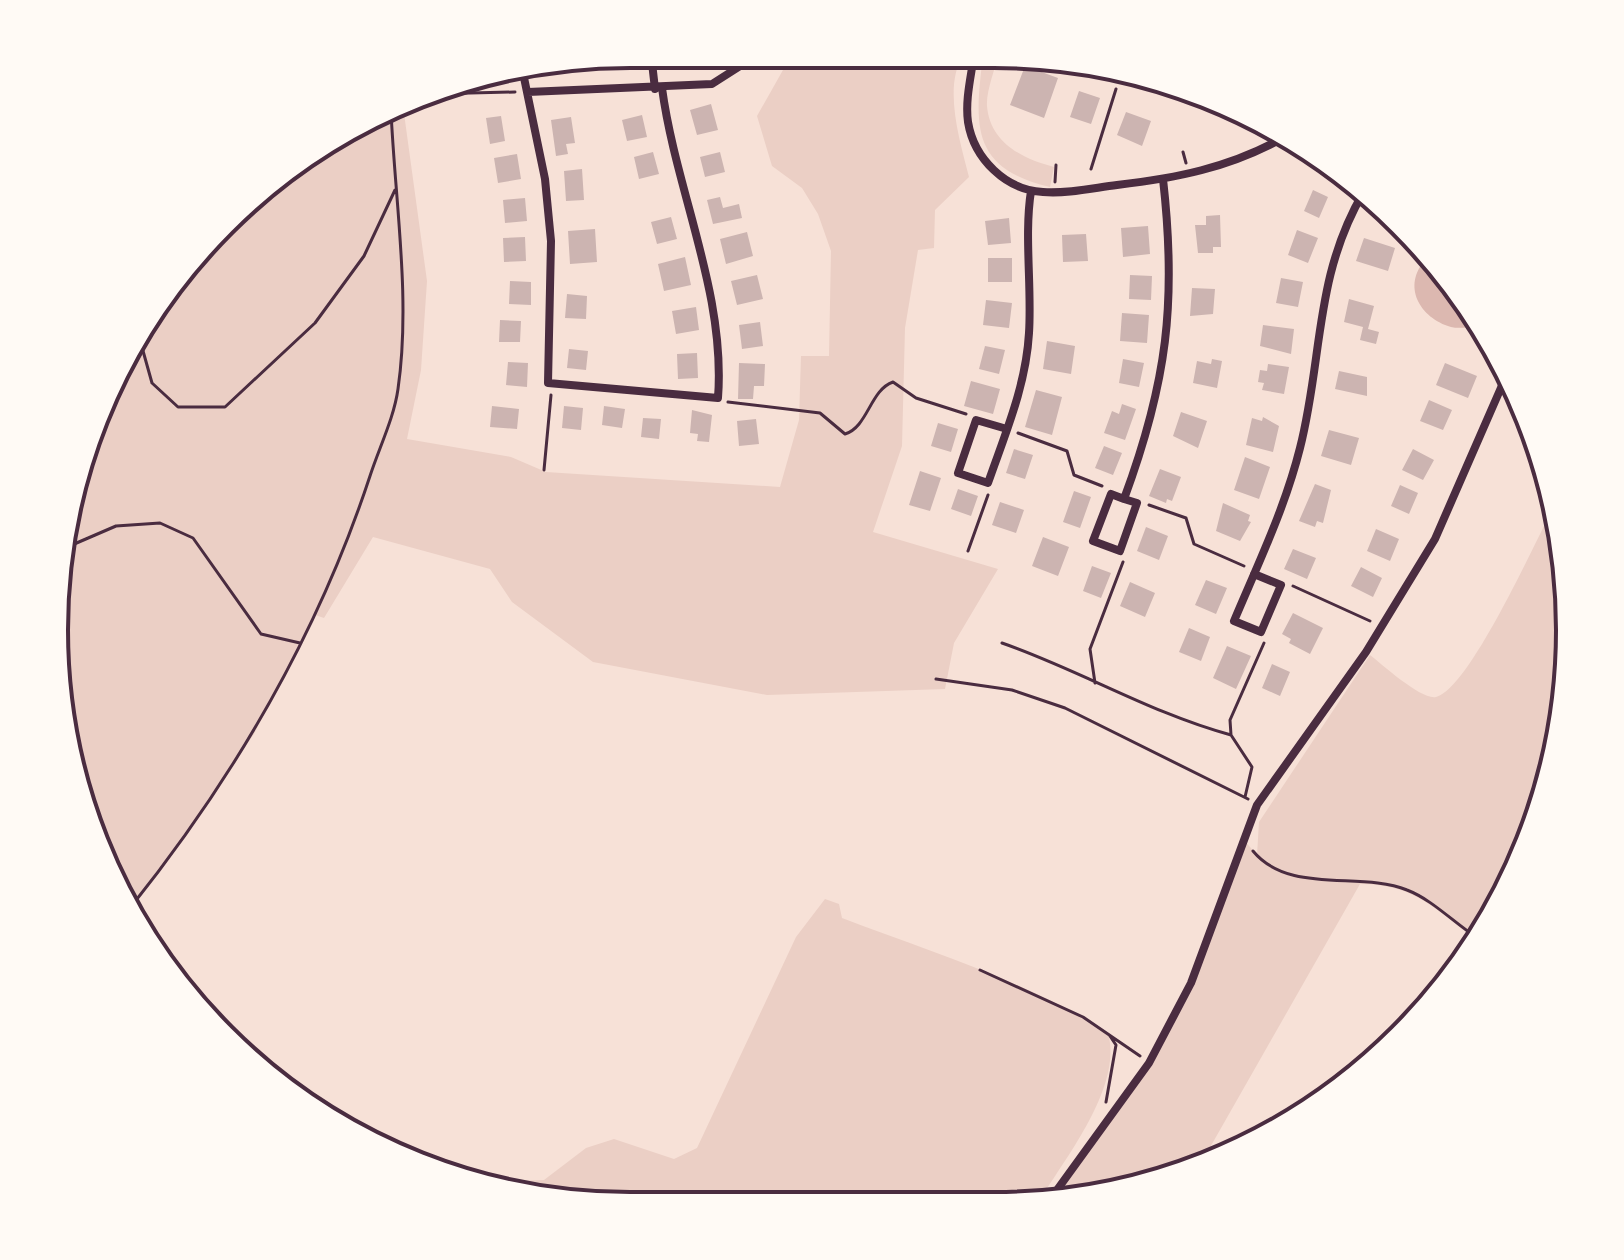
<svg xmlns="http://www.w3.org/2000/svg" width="1624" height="1260" font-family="Signika,sans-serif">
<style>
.green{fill:#ebcfc5}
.water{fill:#dcb8b0}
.building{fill:#ccb4b1}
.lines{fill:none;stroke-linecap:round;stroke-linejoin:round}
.path{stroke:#4a2c40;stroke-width:3}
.minor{stroke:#4a2c40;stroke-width:8}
.rim{fill:none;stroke:#4a2c40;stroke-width:4}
</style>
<rect width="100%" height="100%" fill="#f7e1d7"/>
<path class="green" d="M792,54L963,55C943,88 960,141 969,177L935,210L934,248L918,250L905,328L902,446L873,532L998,569L954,643L945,689L767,695L593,662L512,602L490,569L373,537L324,618L315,615L254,734L168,860L130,908L84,815L54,630L74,481L131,342L222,223L342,131L403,106L427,281L421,370L407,439L511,457L546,472L780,487L799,420L801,356H829L831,251L818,214L802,188L772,166L757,116Z
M983,55H998C995,70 986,91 987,106C990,143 1023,159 1054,167L1050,187C969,168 975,124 983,55Z
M1555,504C1583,599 1566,762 1525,852C1512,882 1494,910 1479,939C1434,911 1417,884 1360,884L1200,1165C1161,1184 1093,1201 1049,1201L1149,1063L1191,982L1243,839L1257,855L1259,822L1370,655C1383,665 1421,700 1436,697C1469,690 1537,538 1555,504Z
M825,899L839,904L842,918C931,952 1027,981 1108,1033C1123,1086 1066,1157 1039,1201H554L444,1175L349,1128L511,1181L544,1180L586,1148L614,1139L674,1159L697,1148L796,937Z"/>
<path class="water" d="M1426,259L1473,310L1480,323L1477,326C1469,327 1459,329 1451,327C1420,318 1401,286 1426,259Z"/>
<path class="building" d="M630,54H635L636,69L615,70L614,56Z
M669,54H689V66H669Z
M555,64L556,69L537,73L535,67Z
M1025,66L1058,78L1044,118L1010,105Z
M1133,75L1152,79L1149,87L1131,80Z
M1079,91L1100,98L1091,124L1070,117Z
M711,104L718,130L697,135L690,110Z
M1126,112L1151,121L1142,146L1117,135Z
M642,115L647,137L627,141L622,120Z
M501,116L505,141L490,144L486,118Z
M571,117L575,143L566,144L568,154L556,156L551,120Z
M653,152L659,174L639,179L634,157Z
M720,152L725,172L705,177L700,157Z
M517,154L521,179L498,183L494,158Z
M582,169L584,200L566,201L564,171Z
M1313,190L1328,197L1319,218L1304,211Z
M720,197L723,208L739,204L742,218L713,224L707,200Z
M525,198L527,221L505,223L503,200Z
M1220,215L1221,247H1213V253H1198L1195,225H1206V216Z
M671,217L677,239L657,244L651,222Z
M1009,218L1011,243L988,245L985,221Z
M1148,226L1150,254L1123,257L1121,228Z
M595,229L597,262L570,264L568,231Z
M1297,230L1318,238L1308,263L1288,255Z
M747,232L753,256L726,264L720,239Z
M1086,234L1088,261L1063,262L1062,235Z
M525,237L526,261L504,262L503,238Z
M1364,238L1395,248L1388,271L1356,261Z
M685,257L691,285L664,291L658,264Z
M988,258H1012V282H988Z
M757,275L763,299L737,305L731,281Z
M1130,275L1152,276L1151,300L1129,299Z
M1281,278L1303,282L1298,307L1276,303Z
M510,281L531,282V305L509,304Z
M1192,288L1215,289L1213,314L1190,316Z
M567,294L587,296L586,319L565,318Z
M1349,299L1374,306L1368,329L1379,332L1376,344L1360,340L1363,327L1344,322Z
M986,300L1012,303L1009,328L983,325Z
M696,307L699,330L676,334L672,311Z
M1122,313L1149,315L1147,343L1120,341Z
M500,320L521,321L520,342H499Z
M760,322L763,346L742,349L739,325Z
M1263,325L1294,329L1291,354L1260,346Z
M1047,341L1075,346L1071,374L1043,369Z
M985,346L1005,350L999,374L979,369Z
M569,349L588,351L586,370L567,368Z
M697,353L698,378L678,379L677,354Z
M1123,359L1144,363L1139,387L1119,383Z
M1212,359L1222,361L1217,388L1193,383L1197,361L1211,364Z
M508,362L528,363L527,387L506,385Z
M739,363L765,364L764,386H754L753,399H738Z
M1445,363L1477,376L1468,398L1436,385Z
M1268,364L1289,367L1284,394L1262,390L1264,383L1258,382L1260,370L1267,371Z
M1339,371L1367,377V396L1335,389Z
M971,381L1000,389L993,414L964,406Z
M1036,390L1062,397L1052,435L1025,427Z
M1429,400L1452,410L1443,430L1420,421Z
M1122,404L1136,409L1125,440L1104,433L1112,411L1119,414Z
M492,406L519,409L517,429L490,427Z
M564,406L583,408L581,430L562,428Z
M604,406L625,409L622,428L602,425Z
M692,410L712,415L709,442L697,441L698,434L690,433Z
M1181,412L1207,421L1198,448L1173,436Z
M1263,417L1279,426L1273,452L1246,445L1252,418L1262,421Z
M643,418L661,419L659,439L641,437Z
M756,419L759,444L739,446L737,421Z
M938,423L958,429L951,452L931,446Z
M1329,430L1359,438L1351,465L1321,456Z
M1104,446L1122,453L1113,475L1095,468Z
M1014,449L1033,455L1025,479L1006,473Z
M1413,449L1434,460L1423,480L1402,470Z
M1245,457L1270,467L1259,499L1234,490Z
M1160,469L1181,477L1172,501L1167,499L1166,503L1149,496Z
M920,471L941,478L930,511L909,505Z
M1315,484L1331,490L1323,523L1317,521L1315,527L1299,521Z
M1400,485L1418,493L1409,514L1391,506Z
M958,489L978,496L971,516L951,509Z
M1074,491L1091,497L1080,528L1063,522Z
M1000,502L1024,510L1016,533L992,525Z
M1223,503L1250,515L1248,521L1251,522L1240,541L1216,531Z
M1146,527L1168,536L1159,560L1137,551Z
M1376,529L1399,539L1390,561L1367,551Z
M1043,537L1069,547L1058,576L1032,566Z
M1293,549L1316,558L1307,579L1284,569Z
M1092,566L1111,573L1101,598L1083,591Z
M1361,567L1382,578L1373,597L1351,586Z
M1206,580L1227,588L1216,614L1195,605Z
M1130,582L1155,593L1145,617L1120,606Z
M1293,613L1323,628L1310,654L1289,643L1291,639L1282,634Z
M1189,628L1210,637L1201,661L1179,652Z
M1227,646L1251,656L1236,689L1213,678Z
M1272,664L1290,672L1280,696L1262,688Z"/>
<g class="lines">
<path class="path" d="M431,94L515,92
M1183,152L1186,163
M1091,169L1116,89
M1055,182L1056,165
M138,333L152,383L178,407H225L315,323L364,256L395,190
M728,402L820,413L845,434C868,427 870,390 893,382L916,398L966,414
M1018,433L1067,451L1074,475L1102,486
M544,470L551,395
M1149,505L1186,518L1194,544L1244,566
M65,548L116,526L160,523L193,538L261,634L300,643
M968,551L988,495
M1293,586L1370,621
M1002,643C1080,670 1150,713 1231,735
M936,679L1012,690L1065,708L1248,799
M1095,683L1090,649L1123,562
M1245,797L1252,767L1231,735L1230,720L1264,643
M1253,851C1289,895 1361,871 1407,890C1433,900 1455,924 1479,939
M130,908C234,778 318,634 370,476C379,448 394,418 398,389C411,299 395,201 391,111
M980,970L1083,1017L1140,1056
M1106,1102L1116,1045L1110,1036"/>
<path class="minor" d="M651,54L655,89
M974,55C971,77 965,100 968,122C974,159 1006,190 1043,192C1067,194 1093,188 1117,185C1176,178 1228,168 1281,139
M1088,66L1115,78L1117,72
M522,68L545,179L551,241L548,383L718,398C726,293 676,192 662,88
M528,92L712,84L759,54
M1007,429L976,420L958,473L988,483C1005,434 1026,386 1029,333C1032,287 1024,235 1031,191
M1124,499L1111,494L1093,541L1120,551L1137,503L1124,499C1167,383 1177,302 1163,179
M1254,574L1281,585L1261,632L1234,621C1258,564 1285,508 1300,448C1323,358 1314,277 1363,193
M1049,1201L1149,1063L1191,983L1257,805L1366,652L1435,539L1507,374"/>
</g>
<path d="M0 0H1624V1260H0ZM630 68H994A562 562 0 0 1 1556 630V630A562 562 0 0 1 994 1192H630A562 562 0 0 1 68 630V630A562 562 0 0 1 630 68Z" fill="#fffaf5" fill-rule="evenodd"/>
<path class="rim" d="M630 68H994A562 562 0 0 1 1556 630V630A562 562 0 0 1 994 1192H630A562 562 0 0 1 68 630V630A562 562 0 0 1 630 68Z"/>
</svg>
